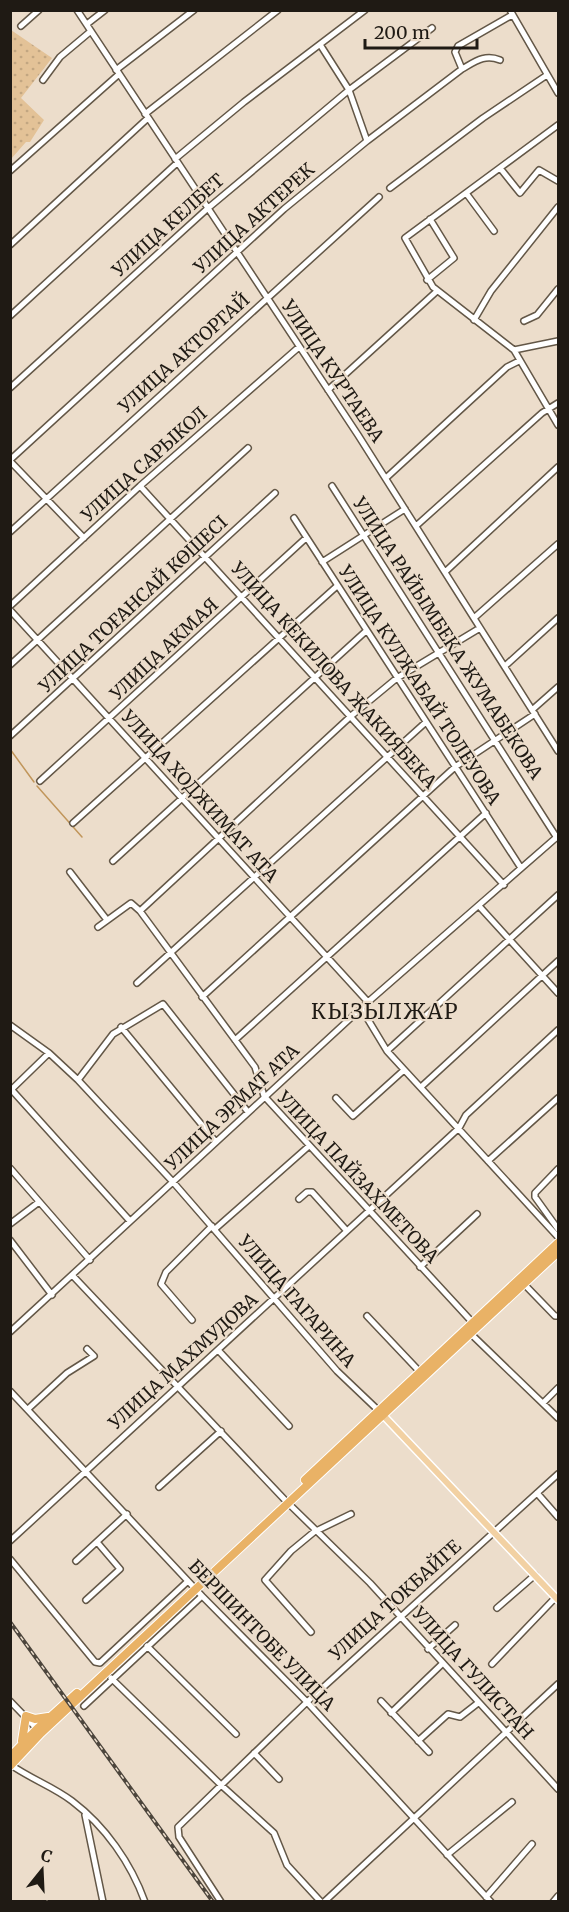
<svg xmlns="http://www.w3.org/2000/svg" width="569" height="1912" font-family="Merriweather,serif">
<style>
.grass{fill:url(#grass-dots)}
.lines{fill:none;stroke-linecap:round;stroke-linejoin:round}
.stream{stroke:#c1965b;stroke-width:1.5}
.minor-casing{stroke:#635747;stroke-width:8}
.major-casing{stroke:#fff;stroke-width:9}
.highway-casing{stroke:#fff;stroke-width:10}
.minor{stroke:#fff;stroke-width:5}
.major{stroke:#f2d1a3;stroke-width:6}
.highway{stroke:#e9b266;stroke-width:8}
.rail-casing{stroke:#4c453c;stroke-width:4}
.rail{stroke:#ecddcb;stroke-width:1.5;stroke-dasharray:4.5;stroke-linecap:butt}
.labels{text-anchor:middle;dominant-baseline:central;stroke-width:4.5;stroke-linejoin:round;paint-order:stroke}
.street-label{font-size:18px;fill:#1f1a14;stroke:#ecddcb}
.quarter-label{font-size:21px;letter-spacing:1.5px;fill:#1f1a14;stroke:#ecddcb}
</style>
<defs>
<pattern id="grass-dots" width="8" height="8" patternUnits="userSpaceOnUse" patternTransform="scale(1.5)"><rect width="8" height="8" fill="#e3c297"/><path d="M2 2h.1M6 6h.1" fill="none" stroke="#c2a681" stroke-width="1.8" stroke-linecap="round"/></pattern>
</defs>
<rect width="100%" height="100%" fill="#ecddcb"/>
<path class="grass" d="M11,30L52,58L21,98L44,120L30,142H26L11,159Z"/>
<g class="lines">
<path class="stream" d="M10,749L34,782
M37,786L82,837"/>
<defs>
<path id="minor" d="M77,10L358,435L558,751
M510,10L558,93
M87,24L105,10
M21,26L39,10
M321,46L349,90L367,141
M462,69C476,61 485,54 500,60
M116,70L194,10
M43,80L60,57L91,31
M145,114L278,10
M558,125L405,238L433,287L514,350L558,425
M175,159L244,102L365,10
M500,168L520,193L539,170L558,181
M10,171L118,75
M390,188L483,118L547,75
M466,193L494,231
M10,245L148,118
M427,280L454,258L430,219
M10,316L177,163
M474,320L491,291L558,207
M524,321L537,315L558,289
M514,350L558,341
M10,388L207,209L349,90L432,28
M328,390L437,291
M10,460L284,209L367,141L462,69L455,52L458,46L512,15
M10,461L84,538
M386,478L507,367L519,361
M140,486L504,885
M332,486L557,838
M294,518L521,868
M416,526L542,413L558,403
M10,532L379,197
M322,562L405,509
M445,572L558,467
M10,606L140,486L299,347
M10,610L368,1002
M474,618L558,544
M10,665L248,448
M505,666L558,618
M532,710L558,687
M10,736L275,493
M40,781L306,538
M73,823L337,586
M113,861L366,631
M70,872L107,920
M479,906L558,993
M140,911L351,716L397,678L480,628
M98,927L131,903L140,911L255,1067L264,1096L473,1323
M137,983L426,722
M202,997L455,767L535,714
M361,1008L387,1051L558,1237
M10,1025L49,1053L78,1080L173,1182L337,1371L379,1411
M121,1027L216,1142
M235,1040L486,813
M387,1051L558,895
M78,1080L113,1034L163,1004L248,1112
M421,1087L558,961
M10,1088L130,1221
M12,1089L49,1053
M336,1098L353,1116L404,1070
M488,1161L558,1098
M10,1168L90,1260
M558,1169L535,1193V1197L558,1229
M299,1199L307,1192H312L347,1231
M10,1224L39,1202
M215,1229L309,1146
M10,1240L52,1295
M420,1267L477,1214
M73,1276L284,1499
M524,1284L555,1316H558
M367,1316L420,1372
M192,1320L161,1284L166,1272L212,1226
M10,1332L368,1002L558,836
M471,1334L558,1418
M218,1350L289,1426
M10,1391L202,1596L307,1702L491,1902
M543,1403L558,1388
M28,1409L67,1373L94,1356L87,1349
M159,1487L221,1431
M537,1493L558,1517
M288,1503L370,1583L558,1789
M10,1541L459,1128L466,1115L558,1030
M10,1559L95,1662L100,1663L188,1581
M76,1561L127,1514
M86,1600L120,1569L97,1542
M497,1608L535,1575
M311,1632L265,1580L291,1551L314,1532L351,1514
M147,1646L236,1734
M428,1649L455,1625
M492,1664L556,1597
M111,1678L221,1785L274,1833L287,1865L321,1902
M10,1701L38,1730
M381,1701L429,1752
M84,1706L202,1596
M391,1713L442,1664
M418,1741L448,1714L460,1717L478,1703
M254,1753L279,1779
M11,1765C31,1779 54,1787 72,1801C105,1826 131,1863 145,1902
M85,1815L103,1902
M447,1855L512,1802
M486,1897L532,1844
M221,1902L179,1837L178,1827L307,1702L558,1474
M324,1902L558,1684
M553,1902L558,1896"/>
<path id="major" d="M381,1413L558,1600"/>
<path id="highway" d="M305,1480L558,1243
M22,1741L26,1716L35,1719L48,1717
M10,1757L37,1729L77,1693
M10,1766L41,1733L558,1252"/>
</defs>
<use href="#minor" class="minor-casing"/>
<use href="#major" class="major-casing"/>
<use href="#highway" class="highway-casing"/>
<use href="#minor" class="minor"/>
<use href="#major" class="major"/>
<use href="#highway" class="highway"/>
<defs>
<path id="rail" d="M10,1622L213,1902"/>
</defs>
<use href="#rail" class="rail-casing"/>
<use href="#rail" class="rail"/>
</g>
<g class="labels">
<g class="street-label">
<text transform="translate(254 218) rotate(-42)">УЛИЦА АКТЕРЕК</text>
<text transform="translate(168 225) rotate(-42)">УЛИЦА КЕЛБЕТ</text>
<text transform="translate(184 353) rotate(-42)">УЛИЦА АКТОРГАЙ</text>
<text transform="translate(333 371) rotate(56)">УЛИЦА КУРТАЕВА</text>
<text transform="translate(144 464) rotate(-42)">УЛИЦА САРЫКОЛ</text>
<text transform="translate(133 604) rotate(-43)">УЛИЦА ТОҒАНСАЙ КӨШЕСІ</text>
<text transform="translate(448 638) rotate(57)">УЛИЦА РАЙЫМБЕКА ЖУМАБЕКОВА</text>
<text transform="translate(164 649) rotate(-43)">УЛИЦА АКМАЯ</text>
<text transform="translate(334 675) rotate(48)">УЛИЦА КЕКИЛОВА ЖАКИЯБЕКА</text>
<text transform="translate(420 685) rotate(57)">УЛИЦА КУЛЖАБАЙ ТОЛЕУОВА</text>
<text transform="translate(200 796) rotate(48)">УЛИЦА ХОДЖИМАТ АТА</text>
<text transform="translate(232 1107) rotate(-43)">УЛИЦА ЭРМАТ АТА</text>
<text transform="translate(358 1177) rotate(47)">УЛИЦА ПАЙЗАХМЕТОВА</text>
<text transform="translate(297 1301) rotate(49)">УЛИЦА ГАГАРИНА</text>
<text transform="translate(183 1361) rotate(-42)">УЛИЦА МАХМУДОВА</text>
<text transform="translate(395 1600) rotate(-42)">УЛИЦА ТОКБАЙГЕ</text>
<text transform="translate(262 1635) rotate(46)">БЕРШИНТОБЕ УЛИЦА</text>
<text transform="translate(473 1673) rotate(48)">УЛИЦА ГУЛИСТАН</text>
</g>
<g class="quarter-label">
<text x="385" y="1011">КЫЗЫЛЖАР</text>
</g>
</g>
<rect width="569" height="1912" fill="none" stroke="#1f1a14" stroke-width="24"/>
<g transform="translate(42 1870) rotate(18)" stroke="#ecddcb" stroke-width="4.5" paint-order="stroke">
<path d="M0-4.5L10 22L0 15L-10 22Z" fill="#1f1a14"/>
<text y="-9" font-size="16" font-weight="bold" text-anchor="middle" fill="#1f1a14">С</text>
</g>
<path d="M365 39v9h112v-9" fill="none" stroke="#1f1a14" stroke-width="3"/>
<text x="374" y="39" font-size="18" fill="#1f1a14" stroke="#ecddcb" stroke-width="4.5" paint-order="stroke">200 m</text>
</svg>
